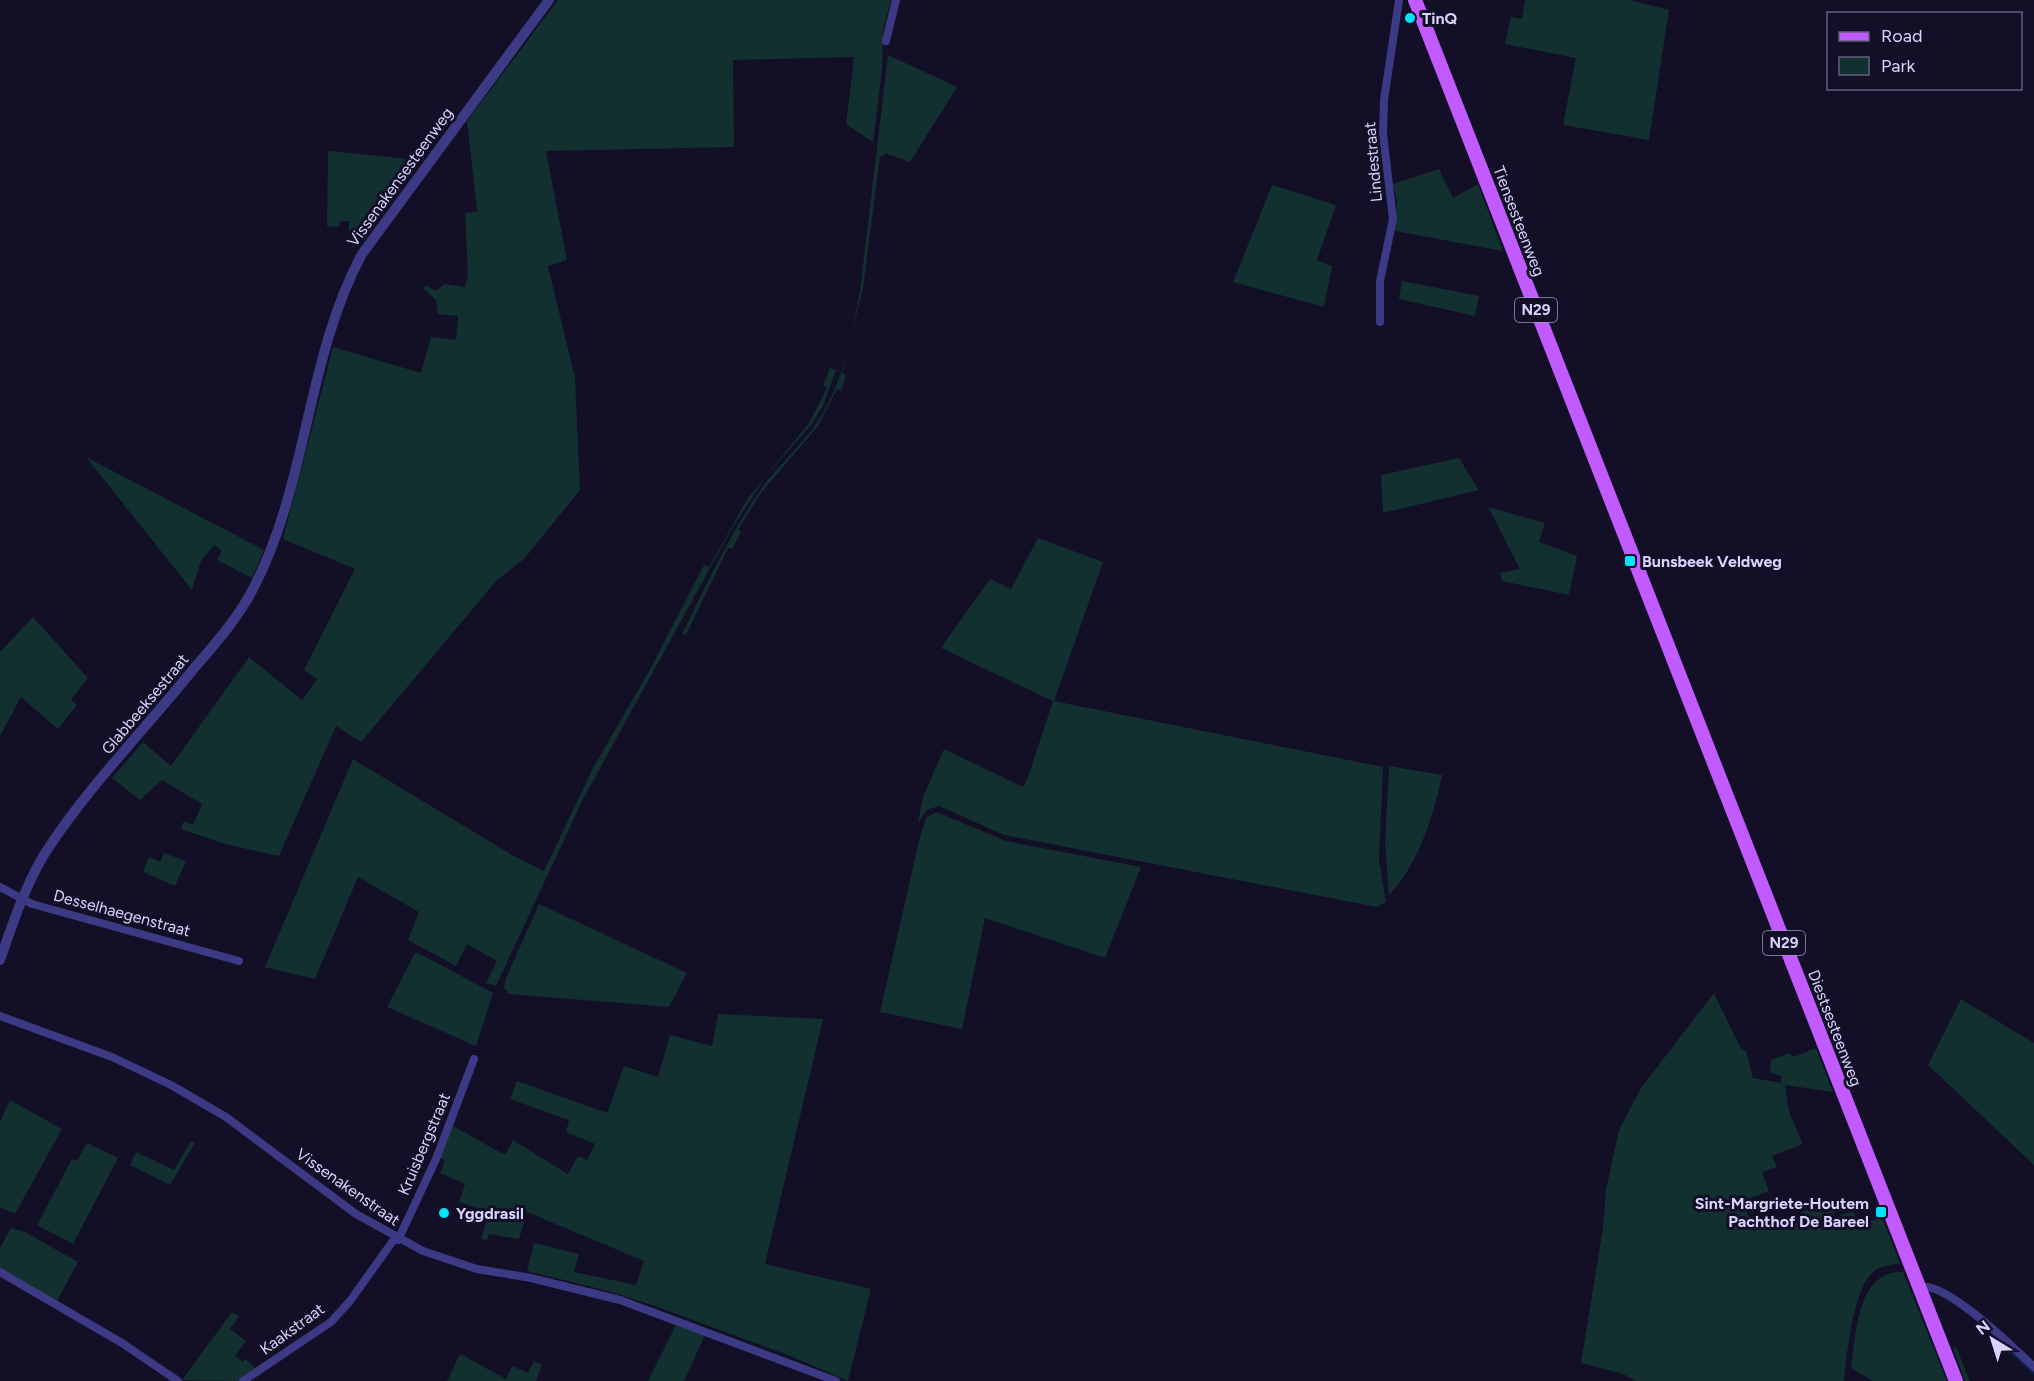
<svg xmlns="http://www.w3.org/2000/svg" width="2034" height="1381" font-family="Figtree,sans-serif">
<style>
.green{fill:#12302f}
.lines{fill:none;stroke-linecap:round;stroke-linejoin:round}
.stream{stroke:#0c2248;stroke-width:3}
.minor{stroke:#3d3a85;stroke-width:8}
.tertiary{stroke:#3d3a85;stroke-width:10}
.primary{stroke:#c25bff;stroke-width:14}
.poi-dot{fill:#00e5ff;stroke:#130f26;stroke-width:2}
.labels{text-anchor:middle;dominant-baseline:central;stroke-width:6;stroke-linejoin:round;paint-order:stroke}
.shield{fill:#130f26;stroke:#9e99be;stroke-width:1.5}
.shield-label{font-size:15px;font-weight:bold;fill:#d9d4ff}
.poi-label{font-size:16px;font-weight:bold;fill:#d9d4ff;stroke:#130f26;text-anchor:start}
.street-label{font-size:16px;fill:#d9d4ff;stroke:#130f26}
</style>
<rect width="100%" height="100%" fill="#130f26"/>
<path class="green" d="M558,0H891L883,31L882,71L873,142L846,124L854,57L733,60L734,147L546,151L567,260L548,266L575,378L580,490L524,559L497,580L361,742L336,726L279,856L225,844L181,829L184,821L193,825L202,804L162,780L140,800L112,778L143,742L171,766L249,657L302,700L317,679L304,670L355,569L283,539L333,347L421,373L431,337L456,340L458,316L438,314L436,300L423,288L426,285L436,291L444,284L465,287L468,276L465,213L477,211L467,121Z
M1525,0H1630L1669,10L1649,140L1563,125L1576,58L1505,44L1511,17L1522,19Z
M888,55L957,87L910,162L885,153L884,156H880L863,288L842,373L846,375L841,391L837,389L818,426L760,494L738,530L741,532L732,549L728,548L686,635L682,634C706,586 729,536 759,492C776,467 801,447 818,421C843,384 852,334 860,291Z
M328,151L420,160L365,236L349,231V221H340L339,227L327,226Z
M1439,169L1453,198L1478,184L1503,251L1395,231L1397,202L1393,184Z
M1272,185L1336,205L1317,260L1332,266L1324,307L1233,282Z
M1402,281L1479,296L1475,316L1399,299Z
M830,368L836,370L823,406L811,425L766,476L731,530L582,801L496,986L486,983L497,961L467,944L456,966L408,940L419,912L358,877L315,979L265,967L353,759L512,855L544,871L593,768L648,673L704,565L709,567L748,498L809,423L827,388L823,386Z
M86,457L264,550L252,578L217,560L222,551L214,545L201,561L192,590Z
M1459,458L1479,490L1383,513L1381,475Z
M1488,507L1545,523L1539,542L1577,556L1569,595L1502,581L1500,573L1520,569Z
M1038,538L1103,562L1054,701L1383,767L1379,860L1386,902L1377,907L1004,835L939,806L927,810L918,823L923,797L944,749L1023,787L1028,777L1053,701L941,648L990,579L1011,589Z
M33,617L88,678L71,700L77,705L58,729L21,697L0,736V652Z
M1389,766L1442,775C1435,812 1417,868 1389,895L1385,842Z
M936,812L1006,841L1141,867L1105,958L985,918L962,1029L880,1012L919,841L926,818Z
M164,853L186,861L175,886L143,872L149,857L160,862Z
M539,904L687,973L669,1007L509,994L504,987L506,978Z
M415,953H418L493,993L476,1046L387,1007Z
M1714,993L1741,1049L1746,1051L1753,1078L1781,1083L1782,1076L1770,1073L1771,1060L1790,1053L1793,1057L1816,1048L1833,1092L1785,1085L1789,1112L1803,1144L1772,1156L1777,1167L1762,1172L1769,1191L1743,1201L1753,1231L1829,1202L1836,1217L1853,1211L1859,1225L1882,1217L1900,1263C1893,1265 1883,1266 1877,1269C1853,1282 1847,1356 1844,1381H1636L1623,1374L1581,1363L1603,1228L1606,1190L1619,1130L1641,1088Z
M1961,999L2034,1043V1165L1928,1065Z
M718,1014L823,1019L765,1264L871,1289L848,1381L788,1355L652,1305L608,1291L527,1271L534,1243L579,1254L574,1272L636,1285L644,1261L527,1212L519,1239L489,1234L487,1240L481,1239L489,1212L459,1202L465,1184L440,1173L445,1161L439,1157L453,1126L505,1155L513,1140L568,1174L578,1156L587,1160L595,1144L566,1132L569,1120L510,1099L517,1081L607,1113L624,1066L658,1077L670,1035L712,1046Z
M10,1100L62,1129L15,1214L0,1207V1122Z
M191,1141L195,1143L170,1185L130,1165L136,1152L174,1170Z
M87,1143L118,1158L73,1244L37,1225L72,1159L77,1161Z
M11,1228L25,1232L78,1262L57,1301L0,1270V1248Z
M1903,1272L1947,1381H1873L1851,1368C1856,1335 1857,1269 1903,1272Z
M232,1312L239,1316L230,1329L246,1341L235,1356L243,1362L246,1359L257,1370L238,1381L182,1380Z
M676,1325L705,1335L684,1381H648Z
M1956,1347L1970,1381H1965L1953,1348Z
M460,1354L506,1379L512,1366L528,1373L534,1361L542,1365L536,1381H447Z"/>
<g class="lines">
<path class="stream" d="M1999,1341L2034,1373"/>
<path class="minor" d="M886,41L896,0
M1380,322V281L1393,219L1383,134L1384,100L1399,0
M0,887L32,904L239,961
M0,1016L112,1057L171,1085L226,1117L356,1214L423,1251L477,1269L531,1278L620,1300L836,1381
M398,1240L436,1159L474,1059
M0,1272L122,1343L178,1381
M1919,1287C1945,1280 2014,1348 2034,1367
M243,1381L331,1322L350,1301L395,1238"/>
<path class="tertiary" d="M0,960C14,920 27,879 51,844C92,783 145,729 191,672C213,646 237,620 253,589C308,484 306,358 362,254L549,0"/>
<path class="primary" d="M1415,0L1956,1381"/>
</g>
<g class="poi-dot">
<circle cx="1410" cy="18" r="6"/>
<rect x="1624" y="555" width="12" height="12" rx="3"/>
<rect x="1875" y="1206" width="12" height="12" rx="3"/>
<circle cx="444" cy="1213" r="6"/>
</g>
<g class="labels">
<g class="shield">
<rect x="1515" y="298" width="42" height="24" rx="4.5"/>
<rect x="1763" y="931" width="42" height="24" rx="4.5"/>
</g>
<g class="shield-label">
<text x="1536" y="310">N29</text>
<text x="1784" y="943">N29</text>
</g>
<g class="poi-label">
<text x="1422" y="18">TinQ</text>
<text x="1642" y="561">Bunsbeek Veldweg</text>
<text x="1869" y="1203" text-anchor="end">Sint-Margriete-Houtem<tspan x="1869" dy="18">Pachthof De Bareel</tspan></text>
<text x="456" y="1213">Yggdrasil</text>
</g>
<g class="street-label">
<text transform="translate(1373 162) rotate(-95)">Lindestraat</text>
<text transform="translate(400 177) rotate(-54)">Vissenakensesteenweg</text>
<text transform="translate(1519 221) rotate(69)">Tiensesteenweg</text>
<text transform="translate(145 704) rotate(-50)">Glabbeeksestraat</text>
<text transform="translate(122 913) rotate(15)">Desselhaegenstraat</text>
<text transform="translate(1835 1028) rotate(69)">Diestsesteenweg</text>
<text transform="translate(424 1144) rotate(-67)">Kruisbergstraat</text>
<text transform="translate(348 1187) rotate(35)">Vissenakenstraat</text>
<text transform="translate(292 1329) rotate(-36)">Kaakstraat</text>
</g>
</g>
<rect x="1827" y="12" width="195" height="78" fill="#130f26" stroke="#625e7d" stroke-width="1.5"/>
<rect x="1839" y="32" width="30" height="9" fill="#c25bff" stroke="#625e7d" stroke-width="1.5"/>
<text x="1881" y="42" font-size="18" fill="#d9d4ff">Road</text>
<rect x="1839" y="57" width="30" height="18" fill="#12302f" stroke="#625e7d" stroke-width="1.5"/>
<text x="1881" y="72" font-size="18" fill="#d9d4ff">Park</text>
<g transform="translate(1992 1339) rotate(322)" stroke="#130f26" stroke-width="4.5" paint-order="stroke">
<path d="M0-4.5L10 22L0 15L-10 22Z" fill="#d9d4ff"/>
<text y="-9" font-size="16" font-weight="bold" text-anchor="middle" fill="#d9d4ff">N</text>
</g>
</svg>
